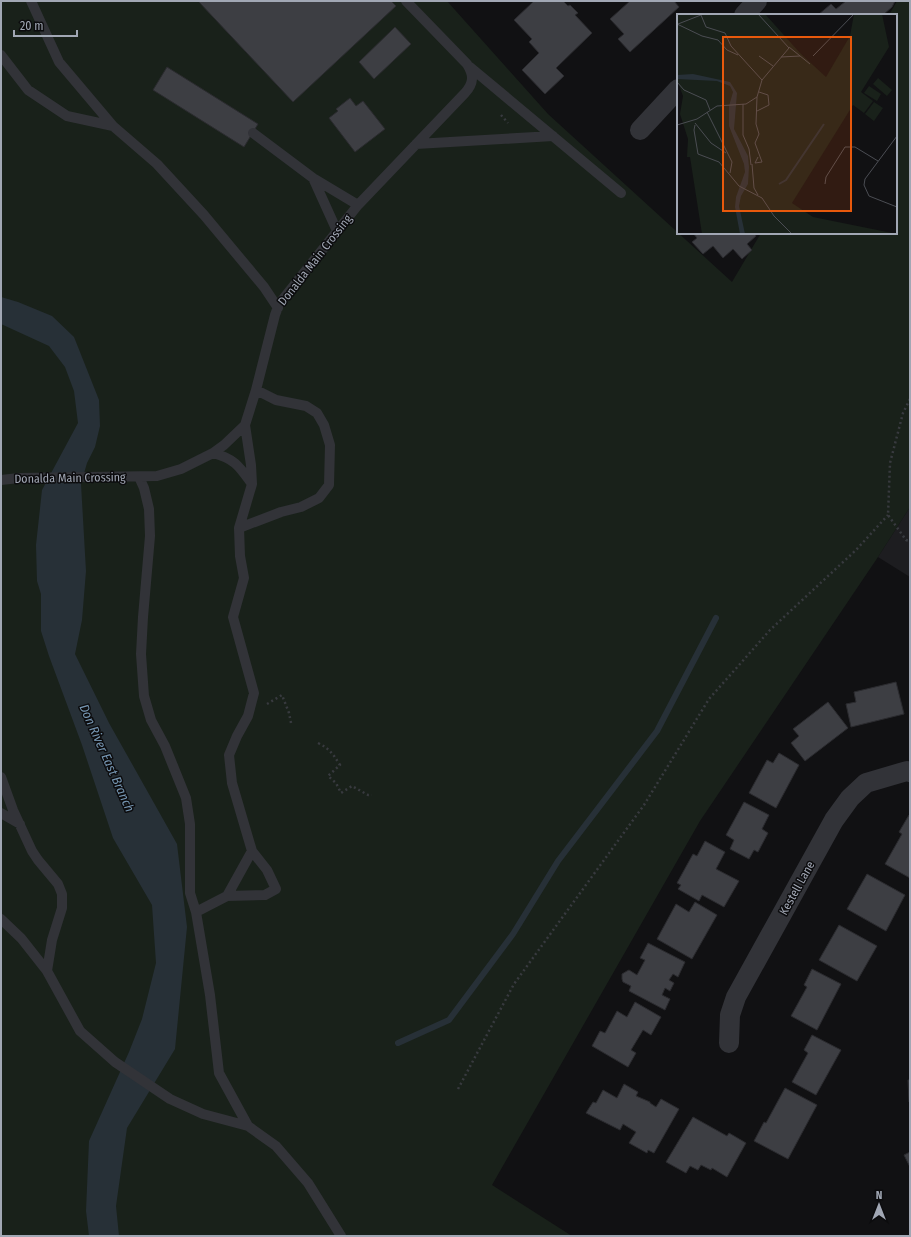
<svg xmlns="http://www.w3.org/2000/svg" width="911" height="1237" font-family="'Fira Sans Condensed',sans-serif">
<style>
.built{fill:#1d1d20}
.green{fill:#19211a}
.water{fill:#273037}
.lines{fill:none;stroke-linecap:round;stroke-linejoin:round}
.stream{stroke:#273037;stroke-width:6}
.building{fill:#3d3e43;stroke:#2b2b2f}
.path{stroke:#383a3f;stroke-width:2.5;stroke-dasharray:2 3;stroke-linecap:butt}
.service{stroke:#323338;stroke-width:10}
.minor{stroke:#323338;stroke-width:20}
.labels{text-anchor:middle;dominant-baseline:central;stroke-width:3;stroke-linejoin:round;paint-order:stroke}
.street-label{font-size:12px;fill:#a1a7b4;stroke:#0c0c0e}
.water-label{font-size:13px;font-style:italic;fill:#7696b2;stroke:#0c0c0e}
.inset-river{fill:none;stroke:#273037;stroke-width:2}
.inset-road{fill:none;stroke:#4b4d53;stroke-width:1}
.view{fill:#e8590c;fill-opacity:0.15;stroke:#e8590c;stroke-width:2}
.inset-edge{fill:none;stroke:#a1a7b4;stroke-width:2}
</style>
<rect width="100%" height="100%" fill="#111113"/>
<path class="built" d="M910,507V577L878,557Z"/>
<path class="green" d="M1,1H447L548,114L732,282L761,233H896V15H889L897,1H910V507L878,557L700,821L492,1185L572,1236H1Z"/>
<path class="water" d="M1,297L18,302L52,316L74,337L99,400L100,426L95,447L87,463L81,484L86,571L82,620L75,654L109,723L177,844L187,927L175,1049L127,1128L116,1206L119,1236H89L86,1211L89,1141L129,1052L142,1019L156,963L152,905L113,838L82,745L49,656L41,631V594L37,581L36,545L42,490L78,423L74,391L65,367L49,346L1,324Z"/>
<g class="lines">
<path class="stream" d="M398,1043L449,1020L513,934L558,861L657,731L716,618"/>
</g>
<path class="building" d="M198,1H391L396,6L293,102Z
M534,1H563L568,6L570,5L578,13L575,15L592,33L556,68L564,76L545,94L522,70L539,53L529,42L532,39L514,20Z
M630,1H674L679,7L630,52L618,39L624,34L610,19Z
M846,1H895L892,7L883,15H818L831,4L836,9Z
M395,27L411,44L374,79L359,62Z
M167,67L258,124L244,147L153,90Z
M350,98L356,106L363,101L385,129L355,152L329,118L338,111L336,109Z
M693,233H754L756,236L747,244L752,250L742,259L733,249L723,258L713,246L703,254L692,242L697,238Z
M896,682L904,714L851,727L846,704L856,702L854,692Z
M828,702L848,728L805,761L791,743L799,736L793,729Z
M779,753L799,765L776,808L749,793L767,760L773,763Z
M744,802L769,815L762,829L768,833L758,852L754,850L749,859L730,849L734,840L726,835Z
M909,815L910,816V878L885,864L902,834L899,832Z
M705,841L725,852L716,869L739,881L724,907L702,895L699,901L678,889L681,885L677,883L693,854L697,856Z
M867,874L905,895L886,931L847,909Z
M695,902L717,915L692,959L657,939L676,904L689,912Z
M839,925L877,946L857,981L819,960Z
M648,943L685,962L678,977L673,974L669,980L674,983L670,991L665,988L662,995L670,999L665,1010L629,991L631,986L623,982L622,979V974L627,971L629,970L637,975L645,960L640,958Z
M812,969L841,984L817,1030L791,1016L807,987L804,985Z
M635,1002L661,1017L651,1035L643,1030L631,1050L636,1053L628,1067L592,1046L600,1031L605,1033L617,1011L627,1017Z
M812,1035L841,1050L816,1095L792,1082L808,1053L804,1050Z
M908,1080H910V1102H909Z
M624,1084L638,1092L636,1096L650,1102V1103L656,1107L661,1099L679,1109L654,1153L648,1150L647,1153L629,1143L636,1132L623,1124L620,1130L586,1113L593,1102L596,1103L603,1090L617,1098Z
M785,1088L817,1105L788,1159L754,1141L764,1122L766,1123Z
M693,1117L727,1136L729,1133L746,1143L727,1177L712,1168L711,1170L701,1165L698,1170L690,1166L686,1173L666,1162Z
M910,1152V1167L904,1155Z"/>
<g class="lines">
<path class="path" d="M501,115L508,123
M910,399L903,413L890,463L888,515L906,540L910,541
M267,704L282,695L289,713L291,723
M318,743C330,749 333,754 340,765L328,776L336,783L341,793L352,786L368,795H372
M458,1089L514,984L644,805L709,699L770,630L856,550L888,515"/>
<path class="service" d="M31,1L59,62L113,126L157,164L204,215L264,287L278,308
M1,55L28,90L67,116L113,126
M470,67L621,193
M253,133L313,178L358,205
M416,144L553,136
M313,178L337,231
M245,425L251,465L252,484L239,528L240,556L244,578L233,617L254,693L248,716L237,736L229,755L232,783L252,851L267,870L276,889L265,895L227,896L252,851
M213,453C235,459 239,466 252,484
M139,477L144,488L149,509L150,536L143,617L141,654L144,696L151,720L165,746L186,798L190,824V893L196,912
M1,480L19,478L157,476L181,469L213,453L224,445L245,425L256,390L275,315L279,304L358,205L465,93C474,83 474,75 467,64L406,1
M239,528L281,512L301,507L319,498L329,485L330,445L324,425L317,413L306,406L276,400L256,390
M1,777L13,810L32,851L38,860L58,884L62,894V908L52,940L47,971
M1,813L20,824
M227,896L196,912L210,995L219,1073L248,1126
M1,919L21,938L47,971L80,1031L115,1062L170,1099L203,1114L248,1126L276,1146L308,1183L341,1236"/>
<path class="minor" d="M744,15L757,1
M640,130L678,89
M729,1043L730,1015L736,997L834,820L850,798L866,783L907,771L910,772"/>
</g>
<g class="labels">
<g class="street-label">
<text transform="translate(315 260) rotate(-52)">Donalda Main Crossing</text>
<text transform="translate(70 478) rotate(-1)">Donalda Main Crossing</text>
<text transform="translate(797 888) rotate(-61)">Kestell Lane</text>
</g>
<g class="water-label">
<text transform="translate(107 758) rotate(66)">Don River East Branch</text>
</g>
</g>
<g transform="translate(677 14)">
<rect width="220" height="220" fill="#111113"/>
<path d="M0,0H88L123,39L149,63L173,22L177,0H205L212,33L184,78L196,87L187,99L176,91L115,189L136,203L220,220H25L13,143H10L11,125L3,100L6,82L0,66ZM201,64L215,76L210,82L196,70ZM192,72L204,80L200,87L187,79ZM197,88L206,94L197,107L188,100Z" fill="#19211a"/>
<path d="M16,60L53,68L60,79L57,115L71,142L72,153L71,170L64,182L62,192L68,220H63L58,193L59,183L68,158L67,150L52,112V92L56,78L53,72L40,67L0,65V61Z" fill="#273037"/>
<path class="inset-river" d="M102,170L109,166L147,110"/>
<path class="inset-road" d="M0,10L25,22L41,26L50,36L61,41M1,10L24,1L29,13L48,19L54,32L85,66M112,33L133,50M82,42L96,52M136,42L177,0M104,43L123,42M0,68L7,76L29,86L33,96M80,83L79,110L82,120L78,129L85,148L78,149L81,143M66,90V121L72,135L74,151M80,97L92,91L91,81L82,78M30,98L55,148L53,159M18,109L34,129L49,139M0,111L20,105L40,92L69,90L80,83L85,66L112,34L81,0M18,111L17,116L21,140L42,148L62,172L85,184L97,202L115,220M220,122L188,165L187,171L192,182L220,193M75,150L77,174L81,181M148,170L149,163L168,133H178L201,147"/>
<path class="view" d="M46,23H174V197H46Z"/>
<rect width="220" height="220" class="inset-edge"/>
</g>
<rect width="911" height="1237" fill="none" stroke="#a1a7b4" stroke-width="4"/>
<g transform="translate(879 1205)" stroke="#0c0c0e" stroke-width="3" paint-order="stroke">
<path d="M0-3L7 15L0 10L-7 15Z" fill="#a1a7b4"/>
<text y="-6" font-size="11" font-weight="bold" text-anchor="middle" fill="#a1a7b4">N</text>
</g>
<path d="M14 30v6h63v-6" fill="none" stroke="#a1a7b4" stroke-width="2"/>
<text x="20" y="30" font-size="12" fill="#a1a7b4" stroke="#0c0c0e" stroke-width="3" paint-order="stroke">20 m</text>
</svg>
